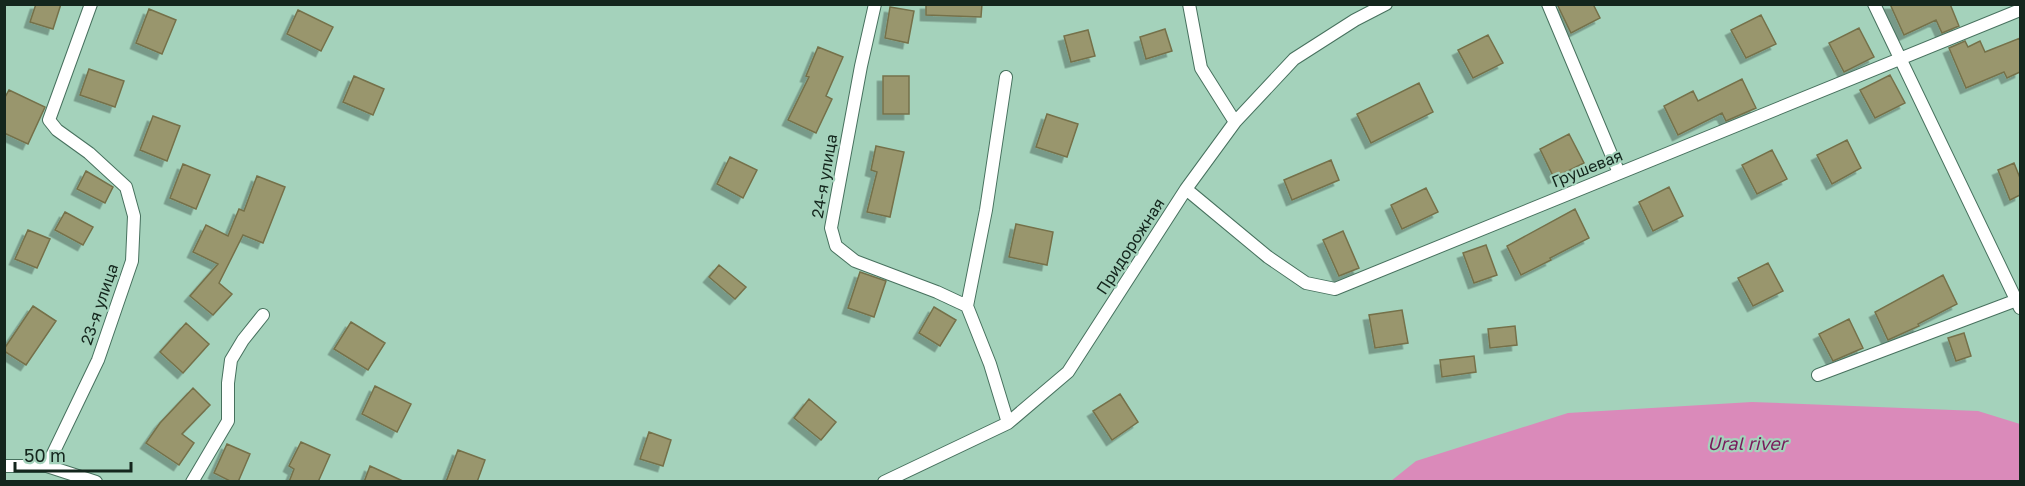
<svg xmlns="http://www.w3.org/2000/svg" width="2025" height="486" font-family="'Golos Text',sans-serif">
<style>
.water{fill:#da8aba}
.building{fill:#99966d;stroke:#75714a;stroke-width:1.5;filter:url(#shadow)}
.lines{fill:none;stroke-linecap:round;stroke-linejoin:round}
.street-casing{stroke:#47715e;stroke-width:14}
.street{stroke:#fff;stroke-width:12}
.labels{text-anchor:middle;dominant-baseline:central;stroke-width:4.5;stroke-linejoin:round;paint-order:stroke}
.street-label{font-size:16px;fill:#14261d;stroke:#a4d2bb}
.water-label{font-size:18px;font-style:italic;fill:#781b5b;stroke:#a4d2bb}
</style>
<defs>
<filter id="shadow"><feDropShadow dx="-5.5" dy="5.5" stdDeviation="0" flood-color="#0004"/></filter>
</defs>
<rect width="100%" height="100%" fill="#a4d2bb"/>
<path class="water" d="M1752,402L1978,411L2020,424V481H1391L1416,461L1568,413Z"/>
<path class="building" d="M36,4H61L53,29L30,22Z
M926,4H982L981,17L926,15Z
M1557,4H1593L1600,18L1571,33Z
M1890,4H1950L1959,26L1942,33L1936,20L1904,35Z
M890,7L914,11L908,43L885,38Z
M149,9L176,20L162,54L136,43Z
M298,10L333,27L321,51L287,34Z
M1761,15L1776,44L1746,58L1731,30Z
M1859,28L1874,57L1844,72L1829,43Z
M1165,29L1172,51L1146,59L1140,37Z
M1088,30L1095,56L1071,62L1064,36Z
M1488,35L1503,63L1473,78L1458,50Z
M2020,38V72L2007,78L2004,72L1966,88L1949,48L1965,41L1968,47L1980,41L1985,52Z
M818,47L843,57L826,96L832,99L816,133L788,120L809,77L806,76Z
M89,69L124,81L115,107L80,95Z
M1890,75L1905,103L1875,118L1860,90Z
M354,76L384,89L373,115L343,102Z
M883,76H909V114H883Z
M1742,79L1756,108L1726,121L1722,113L1678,135L1664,106L1693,91L1698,101Z
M1419,83L1433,112L1371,143L1357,114Z
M9,90L45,107L28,144L4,133V99Z
M1047,114L1078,124L1067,157L1036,147Z
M153,116L180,126L167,161L140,150Z
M1569,134L1584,163L1554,178L1540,149Z
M1847,140L1861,168L1832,184L1817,155Z
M876,146L904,152L890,217L867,212L877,172L871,170Z
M1772,150L1787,179L1757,194L1742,165Z
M730,157L757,170L743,198L717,184Z
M1331,160L1339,180L1292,200L1284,180Z
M2014,163L2020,178V195L2010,200L1998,170Z
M183,164L210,175L196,209L170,198Z
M86,171L113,187L105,203L77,189Z
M257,176L285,187L263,243L243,235L219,283L232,294L213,315L190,296L218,264L193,252L206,225L228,236L239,209L244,211Z
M1669,187L1683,216L1653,231L1639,202Z
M1426,188L1438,212L1402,229L1391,205Z
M1575,209L1589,238L1550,258L1551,260L1521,275L1507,246Z
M65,212L93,227L83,245L55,230Z
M1016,224L1053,232L1047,265L1009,257Z
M28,230L50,239L37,268L15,259Z
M1343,231L1359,268L1339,276L1323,240Z
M1486,245L1497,275L1474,283L1463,253Z
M1768,263L1783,291L1753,306L1738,278Z
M719,265L746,287L735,299L709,277Z
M860,272L886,281L874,317L848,308Z
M1943,275L1957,304L1918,324L1919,326L1888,340L1875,312Z
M33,306L56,321L26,365L4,351V349Z
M934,307L956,320L940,346L919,333Z
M1402,310L1408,343L1375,348L1369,315Z
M1849,319L1863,348L1833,361L1819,334Z
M351,322L385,343L368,370L334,349Z
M186,323L209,344L183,373L160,352Z
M1515,326L1517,345L1490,348L1488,329Z
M1964,333L1971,356L1956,361L1948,338Z
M1474,356L1476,372L1442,377L1440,360Z
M375,386L411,404L397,432L362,414Z
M193,388L210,405L182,434L194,443L179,465L146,443L160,423Z
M1120,394L1138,422L1112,440L1093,411Z
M809,399L836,422L821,440L794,418Z
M649,432L671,440L663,466L640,459Z
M301,442L330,455L318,482H289L294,469L289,466Z
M227,444L250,454L238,482H232L214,473Z
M458,450L485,460L477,482H446Z
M370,466L405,482H364Z"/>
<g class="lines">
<defs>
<path id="street" d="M875,4L861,66L831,228L836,246L855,261L937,292L967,306
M1189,4L1201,68L1235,122
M1548,4L1619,173
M1874,4L2020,308
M1006,77L986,210L967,306L990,364L1008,423
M1186,189L1268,257L1306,283L1335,289L2020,10
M1818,375L2017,300
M4,466H47L96,482
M47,466L98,360L132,261L134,216L126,187L89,153L57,130L49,120L91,4
M192,482L228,421V383L231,360L243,340L263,315
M884,482L1008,423L1068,372L1186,189L1235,122L1294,59L1355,20L1386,4"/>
</defs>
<use href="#street" class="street-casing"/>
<use href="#street" class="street"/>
</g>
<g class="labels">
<g class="street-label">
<text transform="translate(1587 168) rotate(-22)">Грушевая</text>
<text transform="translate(824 176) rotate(-80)">24-я улица</text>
<text transform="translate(1130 246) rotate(-57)">Придорожная</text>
<text transform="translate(99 304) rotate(-71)">23-я улица</text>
</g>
<g class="water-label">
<text x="1747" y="443">Ural river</text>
</g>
</g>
<rect width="2025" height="486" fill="none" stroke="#14261d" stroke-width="12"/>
<path d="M15 462v9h116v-9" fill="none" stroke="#14261d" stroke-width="3"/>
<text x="24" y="462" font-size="18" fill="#14261d" stroke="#a4d2bb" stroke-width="4.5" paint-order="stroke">50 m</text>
</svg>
